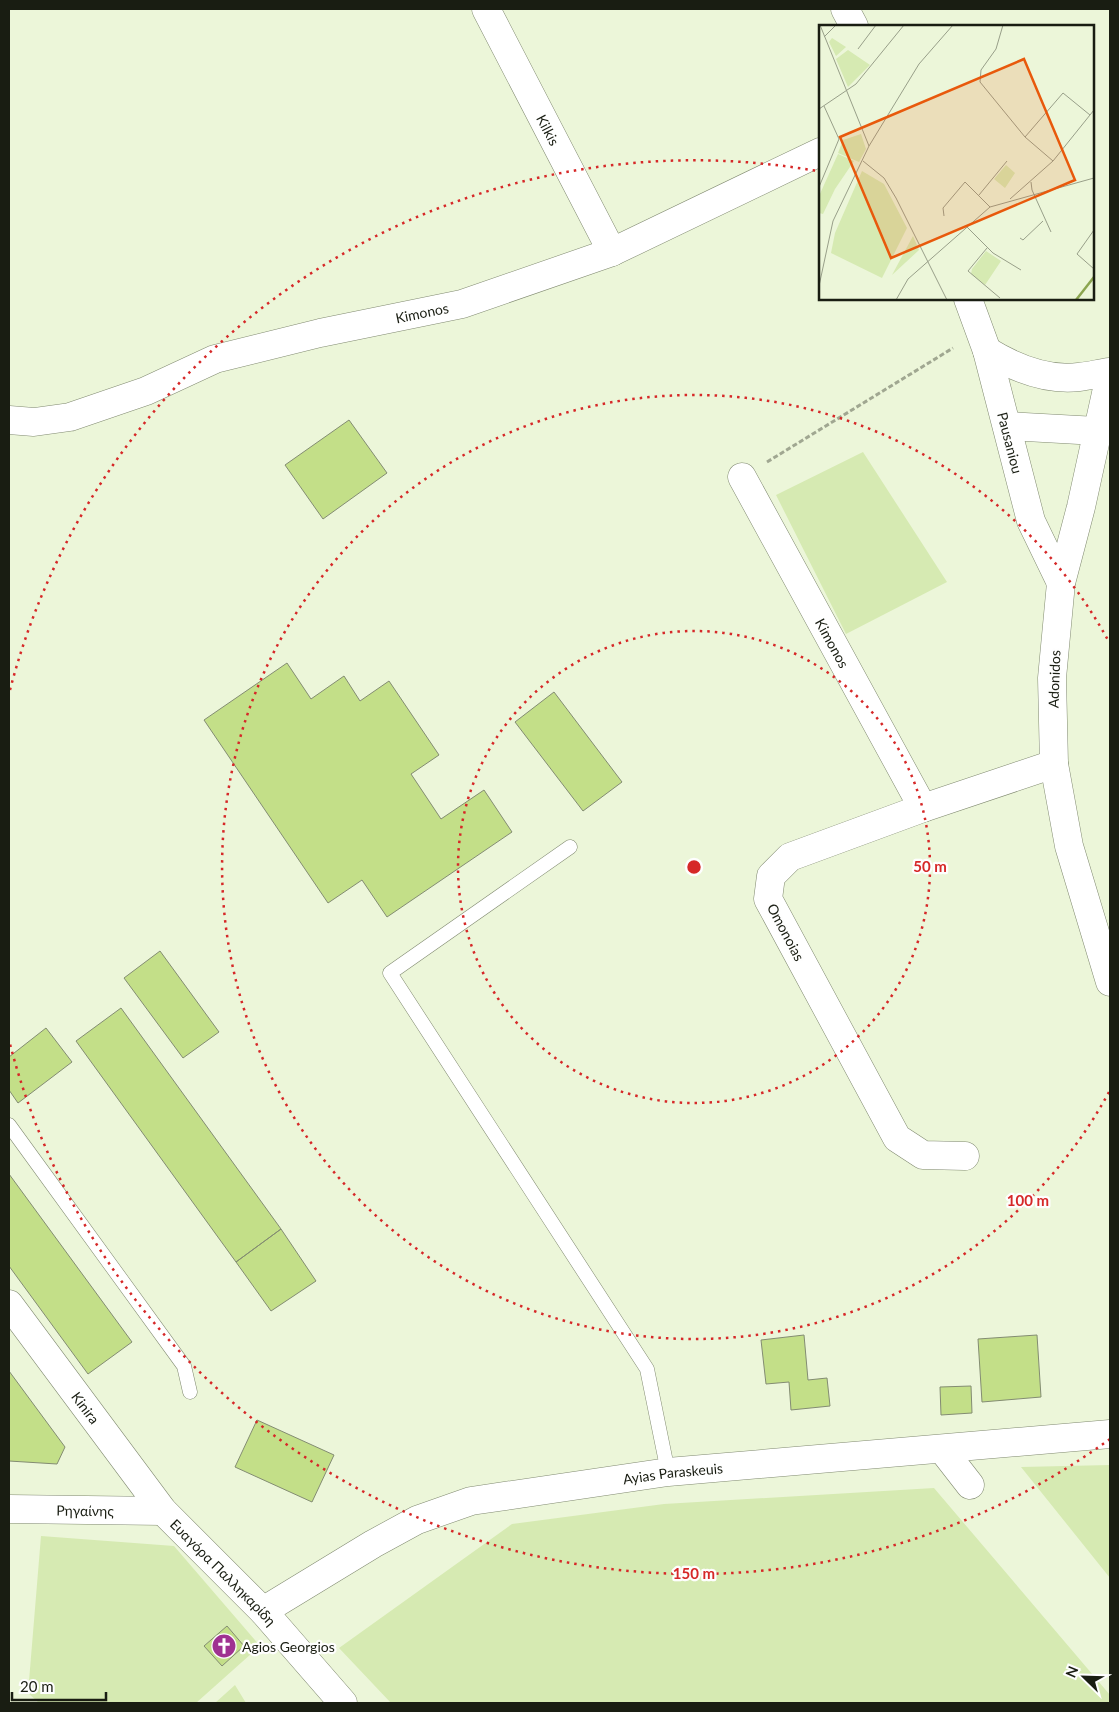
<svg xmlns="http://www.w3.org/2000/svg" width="1119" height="1712" font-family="Lato,sans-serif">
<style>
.green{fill:#d6eab2}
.building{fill:#c3df88;stroke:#838c72}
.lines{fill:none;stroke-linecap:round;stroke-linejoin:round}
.lane-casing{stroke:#818a71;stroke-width:15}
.street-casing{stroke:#818a71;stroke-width:29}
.secondary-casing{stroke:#818a71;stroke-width:29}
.path{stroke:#a0a791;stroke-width:3;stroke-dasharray:5 2.5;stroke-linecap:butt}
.lane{stroke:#fff;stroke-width:14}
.street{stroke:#fff;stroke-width:28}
.secondary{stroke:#fff;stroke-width:28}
.ring{fill:none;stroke:#d62828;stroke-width:2.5;stroke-dasharray:2.5 5}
.labels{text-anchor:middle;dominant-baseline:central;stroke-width:4.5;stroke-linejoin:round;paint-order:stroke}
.street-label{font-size:14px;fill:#191d12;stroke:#fefefe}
.poi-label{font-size:14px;fill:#191d12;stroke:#fefefe;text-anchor:start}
.inset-river{fill:none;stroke:#8ba550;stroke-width:2.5}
.inset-road{fill:none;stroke:#989f89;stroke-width:1}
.view{fill:#e8590c;fill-opacity:0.15;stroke:#e8590c;stroke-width:2.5}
.inset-edge{fill:none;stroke:#191d12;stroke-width:2.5}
.centre{fill:#d62828;stroke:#fefefe;stroke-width:2.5}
.ring-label{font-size:15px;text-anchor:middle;font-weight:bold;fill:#d62828;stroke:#fefefe;stroke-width:4.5;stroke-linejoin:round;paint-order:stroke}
</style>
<rect width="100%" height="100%" fill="#ecf6d9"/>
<path class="green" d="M863,452L947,582L846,634L776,495Z
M1110,1465V1578L1021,1467Z
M934,1488L1110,1695V1703H391L339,1648L512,1524L664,1504Z
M41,1536L174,1546L260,1646L196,1703H39L28,1693Z
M235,1685L246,1703H215Z"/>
<path class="building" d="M349,420L387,473L323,519L285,465Z
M287,663L311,699L344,676L360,701L389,681L439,755L411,774L441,819L484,790L512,832L387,917L362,880L328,903L204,720Z
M554,692L622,782L583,811L515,722Z
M160,951L219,1032L183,1058L124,978Z
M121,1008L281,1229L236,1262L76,1041Z
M46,1028L72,1062L18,1103L9,1090V1057Z
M9,1174L132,1342L88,1374L9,1266Z
M281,1229L316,1281L271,1311L236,1262Z
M804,1335L808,1380L827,1378L830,1406L791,1410L789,1382L766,1384L761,1340Z
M1037,1335L1041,1397L982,1402L978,1339Z
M9,1371L65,1447L57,1464L9,1461Z
M971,1386L972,1413L941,1415L940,1387Z
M257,1420L334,1455L312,1502L235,1467Z
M227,1626L244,1646L222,1666L204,1646Z"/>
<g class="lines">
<defs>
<path id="lane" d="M570,847L390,973L647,1369L668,1472
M9,1125L184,1366L190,1392"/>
<g id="street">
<path id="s1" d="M486,9L612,252"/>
<path d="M845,9L854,26"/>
<path id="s2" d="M968,299L987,351L1031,521L1061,583"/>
<path d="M987,351C1015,368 1046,381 1079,377C1090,376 1100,373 1110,372"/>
<path d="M1110,375L1081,507L1061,583L1052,678L1054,764L1069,846L1110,982"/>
<path id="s3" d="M9,420L34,422L70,417L146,391L215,359L320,333L462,304L612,252L820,152"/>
<path d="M1007,426L1097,431"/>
<path id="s4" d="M742,477L923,808"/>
<path d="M965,1156L923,1155L897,1138L768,899L771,876L790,857L923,808L1054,764"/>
<path d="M942,1449L970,1485"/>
<path id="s5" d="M263,1611L373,1544L417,1520L471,1501L668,1472L1110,1434"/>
</g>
<g id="secondary">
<path id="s6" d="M9,1304L163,1511L263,1611L343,1703"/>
<path id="s7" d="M9,1509L163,1511"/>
</g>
</defs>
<use href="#lane" class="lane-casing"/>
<use href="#street" class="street-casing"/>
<use href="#secondary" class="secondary-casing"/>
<path class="path" d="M767,462L953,348"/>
<use href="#lane" class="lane"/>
<use href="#street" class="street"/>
<use href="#secondary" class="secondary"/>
</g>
<g class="ring">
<circle cx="694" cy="867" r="236"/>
<path d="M1109 1092A472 472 0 1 1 1109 642"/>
<path d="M1110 1439A707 707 0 0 1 10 1044M10 690A707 707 0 0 1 817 171"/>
</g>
<defs>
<symbol id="church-disc" viewBox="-11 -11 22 22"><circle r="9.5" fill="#9f3291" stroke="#fefefe"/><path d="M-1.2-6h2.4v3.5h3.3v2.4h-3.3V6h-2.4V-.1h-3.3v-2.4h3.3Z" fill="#fff"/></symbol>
</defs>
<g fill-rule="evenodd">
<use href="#church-disc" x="210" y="1632" width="28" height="28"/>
</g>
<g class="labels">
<g class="street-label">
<text stroke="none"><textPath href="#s1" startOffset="136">Kilkis</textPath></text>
<text stroke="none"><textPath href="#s3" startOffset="430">Kimonos</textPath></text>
<text stroke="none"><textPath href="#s2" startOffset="150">Pausaniou</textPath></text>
<text stroke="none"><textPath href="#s4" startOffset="189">Kimonos</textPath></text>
<text transform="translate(1054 679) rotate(-88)">Adonidos</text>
<text transform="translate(786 932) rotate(62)">Omonoias</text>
<text stroke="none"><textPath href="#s6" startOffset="129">Kinira</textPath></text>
<text stroke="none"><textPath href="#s5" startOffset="440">Ayias Paraskeuis</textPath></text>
<text stroke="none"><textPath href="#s7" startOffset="76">Ρηγαίνης</textPath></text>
<text stroke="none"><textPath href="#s6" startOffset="344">Ευαγόρα Παλληκαρίδη</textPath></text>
</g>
<g class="poi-label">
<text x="242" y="1646">Agios Georgios</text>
</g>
</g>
<g transform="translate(819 25)">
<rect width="275" height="275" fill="#ecf6d9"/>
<path d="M13,13L27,22L17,31L10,17ZM29,25L51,40L29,62L17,34ZM42,109L47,124L40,137L19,128L24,115ZM19,129L35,136L16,164L4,189L0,188V171ZM187,140L196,148L186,163L175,154ZM43,146L65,159L88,203L63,253L12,228L16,208ZM94,211L100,225L73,250ZM167,226L182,236L166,260L152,249L153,244Z" fill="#d6eab2"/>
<path class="inset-river" d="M257,275L275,252"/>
<path class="inset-road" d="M1,0L50,121M184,0L177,24L162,45L161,57L206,112L234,136M5,12L17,0M39,24L57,0M0,84L37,59L85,0M206,112L244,68L271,90M44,136L65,153L77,173L128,275M212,157L213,165L232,207M0,162L20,114L5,81M160,170L188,136M191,174L234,136L275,85M125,191L124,183L146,157L171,182M147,201L174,228L202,245M275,205L258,229L275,244M201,213L204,215L224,196M168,223L149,246L181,273M0,261L14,196L50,121L100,39L134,0M77,275L89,254L171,182L275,153"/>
<path class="view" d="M205,34L256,155L72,233L21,112Z"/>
<rect width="275" height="275" class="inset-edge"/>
</g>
<circle cx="694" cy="867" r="8" class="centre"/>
<g class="ring-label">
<text x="930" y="872">50 m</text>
<text x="1028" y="1206">100 m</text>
<text x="694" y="1579">150 m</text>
</g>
<rect width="1119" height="1712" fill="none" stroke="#191d12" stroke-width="20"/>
<g transform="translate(1084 1677) rotate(293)" stroke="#fefefe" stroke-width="4" paint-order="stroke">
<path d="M0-4L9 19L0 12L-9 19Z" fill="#191d12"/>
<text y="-8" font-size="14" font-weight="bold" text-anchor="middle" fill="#191d12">N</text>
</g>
<path d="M12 1692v8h94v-8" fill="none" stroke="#191d12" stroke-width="2.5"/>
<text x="20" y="1692" font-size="15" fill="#191d12" stroke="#fefefe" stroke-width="4" paint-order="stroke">20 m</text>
</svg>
